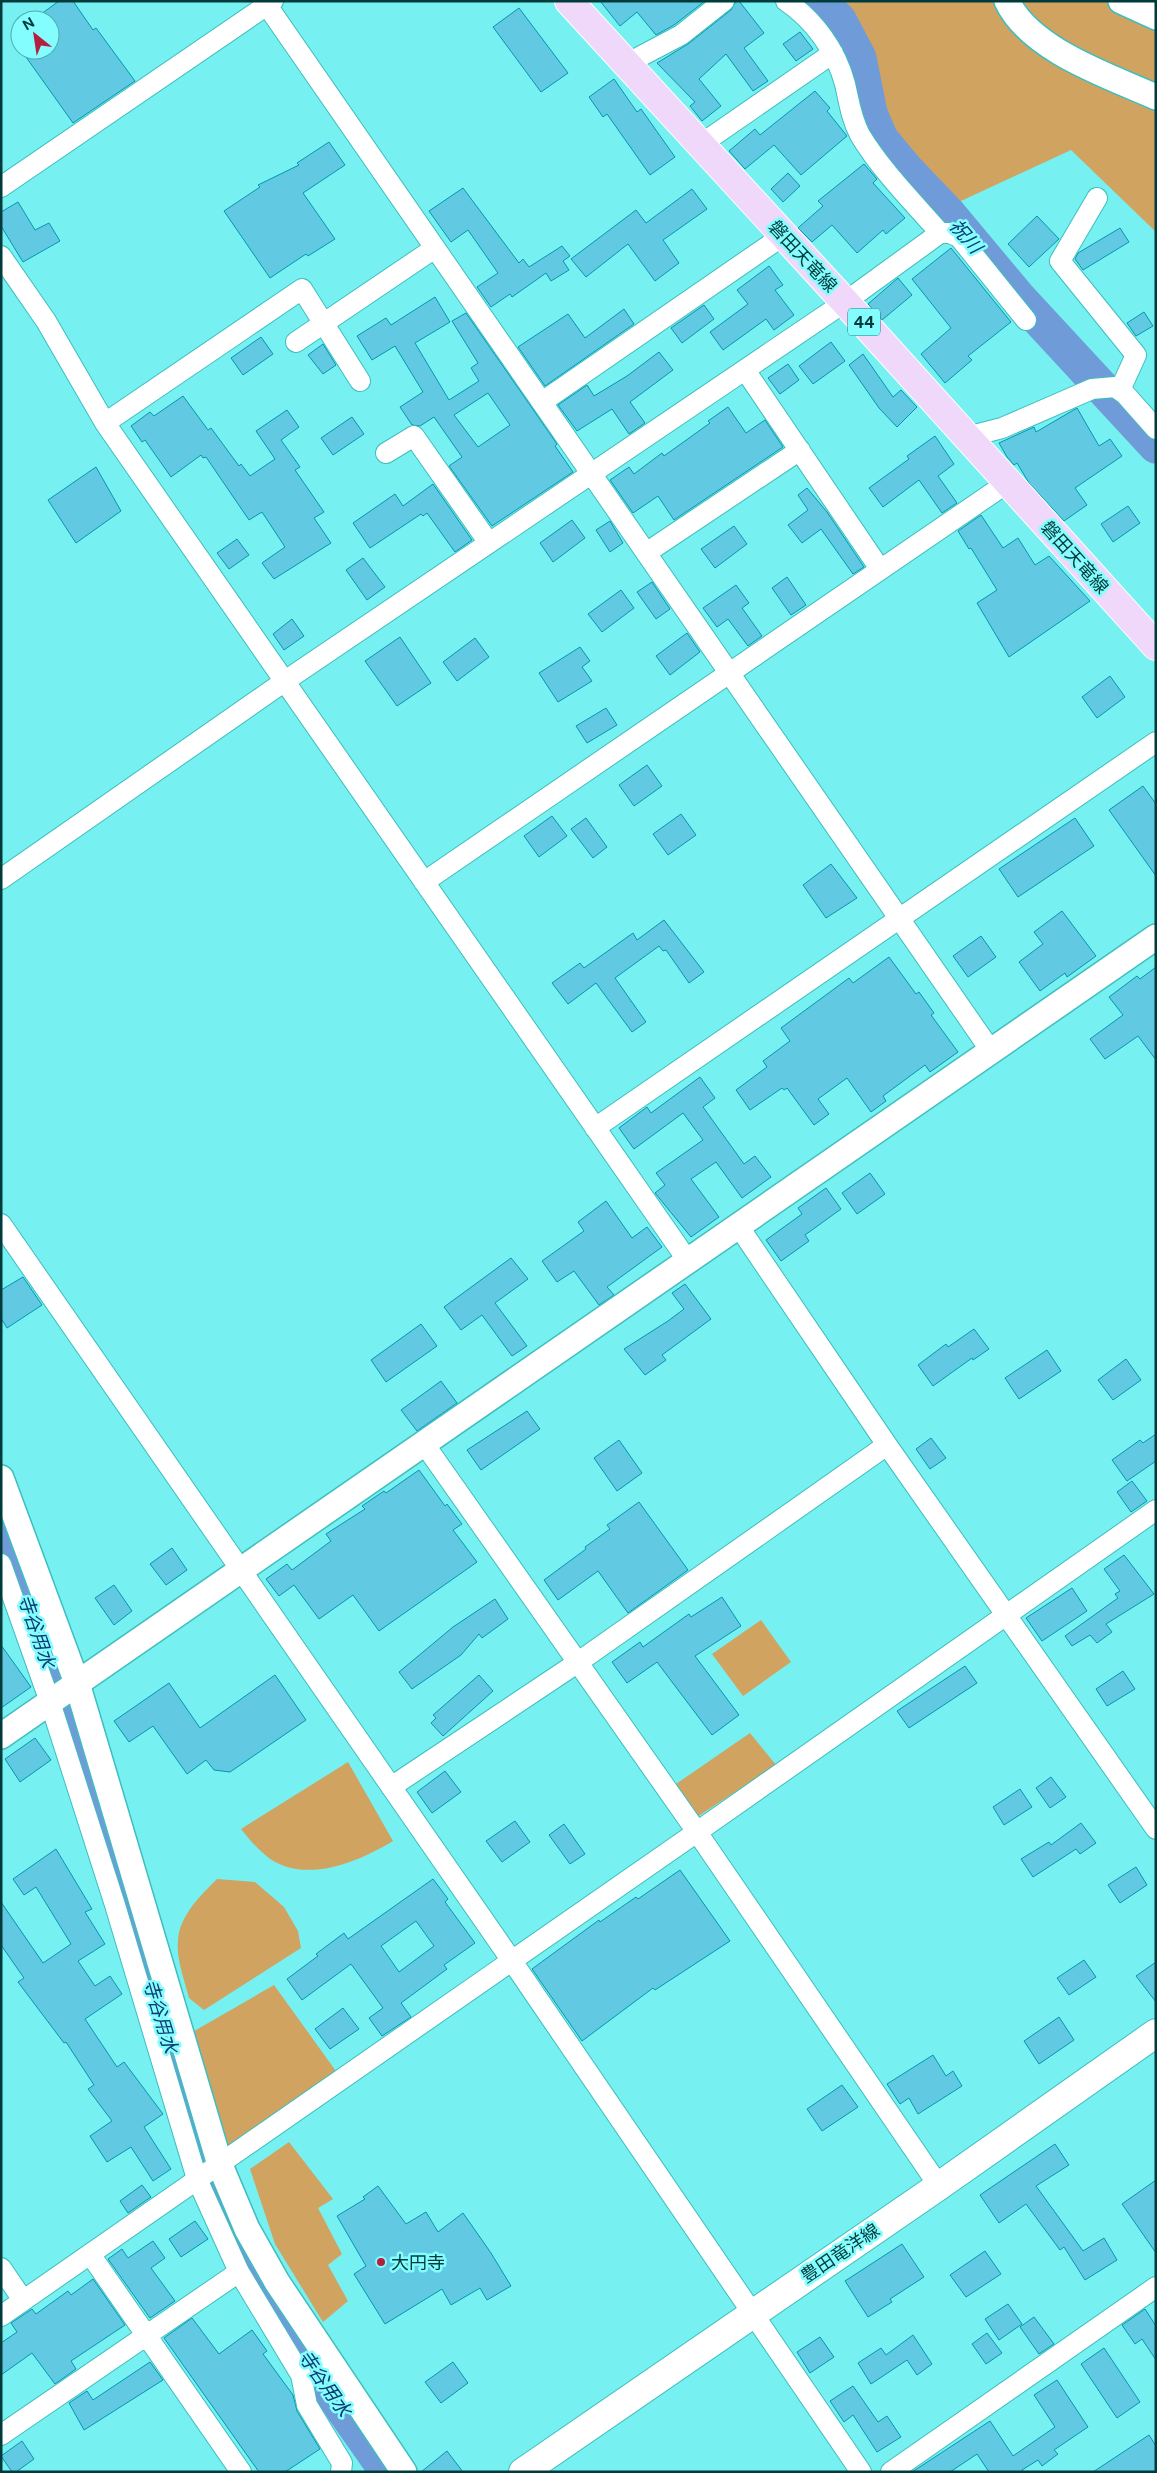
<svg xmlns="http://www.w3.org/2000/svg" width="1157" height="2473" font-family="'Public Sans','Noto Sans JP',sans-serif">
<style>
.green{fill:#d1a360}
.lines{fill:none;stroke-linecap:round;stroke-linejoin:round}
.river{stroke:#6f9cd8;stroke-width:35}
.building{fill:#62c9e2;stroke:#0496b0;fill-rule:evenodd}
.minor-casing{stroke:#3ebebf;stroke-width:22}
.tertiary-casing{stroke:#3ebebf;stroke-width:28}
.secondary-casing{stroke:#3ebebf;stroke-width:30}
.primary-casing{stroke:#fff;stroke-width:30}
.minor{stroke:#fff;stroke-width:20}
.tertiary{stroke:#fff;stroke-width:25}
.secondary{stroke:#fff;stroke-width:28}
.primary{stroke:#efd8fa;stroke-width:28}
.poi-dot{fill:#b3203f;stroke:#84fdfe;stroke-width:2}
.labels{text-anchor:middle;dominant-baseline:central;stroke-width:5;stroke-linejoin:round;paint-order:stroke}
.shield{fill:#84fdfe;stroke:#287576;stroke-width:1}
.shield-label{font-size:16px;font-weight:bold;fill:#003b3c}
.street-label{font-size:18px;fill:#003b3c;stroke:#84fdfe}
.poi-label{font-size:18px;fill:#003b3c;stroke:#84fdfe;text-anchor:start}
.water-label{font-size:19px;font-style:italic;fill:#0e3b72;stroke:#84fdfe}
</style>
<rect width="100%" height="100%" fill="#76f0f1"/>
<path class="green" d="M824,1H1156V232L1071,150L948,207L885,117L858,19Z
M1,1478L220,2165L404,2472H373L250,2281L213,2204L1,1556Z
M761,1620L791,1662L743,1696L712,1654Z
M750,1733L776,1765L697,1817L676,1784Z
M348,1762L393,1841C363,1859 323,1877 287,1867C268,1862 253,1844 241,1829Z
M217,1879L255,1882L284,1907L298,1931L301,1948L204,2010L189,1998C185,1981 176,1959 178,1941C179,1916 200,1896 217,1879Z
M274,1985L338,2074L224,2154L189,2034Z
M289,2142L333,2199L318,2208L342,2254L328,2265L348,2301L323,2322L275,2244L250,2169Z"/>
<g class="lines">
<path class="river" d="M819,1L839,20L859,58L870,113L881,139L905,168L948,213L1019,298L1156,446
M1,1529L67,1717L223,2215C267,2307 329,2388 387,2472"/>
</g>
<path class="building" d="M59,1H73L93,30L96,28L135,81L73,123L21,50H50V20H33Z
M600,1H705L674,25L656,35L637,12L620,26Z
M736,1H739L764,33L744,48L768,81L753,91L726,54L699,79L721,106L702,121L690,106L695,102L657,63L688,44L731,10Z
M519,8L568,73L541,92L493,27Z
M800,32L813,49L796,61L783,44Z
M614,79L637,112L641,109L675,157L650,175L607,114L603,117L589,97Z
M815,91L830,108L827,111L847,136L801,175L774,145L745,169L729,151L755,129L760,135Z
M329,142L345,165L303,193L335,239L308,256L306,254L270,278L224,211L260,187L258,185L299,165L297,163Z
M864,164L877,179L873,183L905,218L886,234L883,230L857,253L832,225L812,242L798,228L823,206L818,201Z
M788,173L800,186L783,202L771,189Z
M463,188L519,263L523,259L529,267L562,246L570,256L563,261L569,270L551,281L546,273L512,297L510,294L491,307L477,287L498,273L468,230L451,242L429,211Z
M692,189L707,209L663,240L679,263L655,281L628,244L586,277L571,259L636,210L646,223Z
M18,202L35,230L49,223L60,241L23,262L1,226V212Z
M1037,216L1059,239L1029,267L1008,244Z
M1120,228L1129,242L1083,270L1075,259L1078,253Z
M951,248L1011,322L968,356L972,360L945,383L921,354L951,328L912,279Z
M769,266L783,285L775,290L794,315L774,330L766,319L723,350L710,332L748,304L737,290Z
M898,278L912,295L882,320L868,304Z
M435,297L450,322L415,343L449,400L479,381L471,368L478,363L452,321L466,313L557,444L555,446L573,472L492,526L449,466L462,457L434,417L420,426L412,425L400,407L423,392L395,346L372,360L357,336L386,318L391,325ZM488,393L510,425L478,447L454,415Z
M704,305L714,319L682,343L671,328Z
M624,309L634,324L545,386L518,347L568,314L585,338Z
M1144,312L1153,326L1136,336L1127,323Z
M261,337L273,354L243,375L231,358Z
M831,342L845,361L813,384L799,366Z
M323,344L336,365L323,374L308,355Z
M659,352L673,370L630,402L645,423L629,434L612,409L577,431L558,405L587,385L594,396L627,376Z
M863,354L893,397L901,390L917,407L897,427L879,408L849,365Z
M788,364L799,380L780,394L768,378Z
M183,396L208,430L211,428L239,466L241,464L250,476L275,459L256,431L287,410L299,427L281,440L300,467L295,470L324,512L314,518L331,543L274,579L262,563L285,547L262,512L249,520L206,457L203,458L201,455L171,477L145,440L142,442L131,426L150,412L154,416Z
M728,407L746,433L765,420L783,447L674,520L658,496L633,513L610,480L629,467L634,474L662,453L664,456L710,423L708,421Z
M1077,408L1099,446L1110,439L1122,456L1075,488L1087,505L1064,521L1029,483L1017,463L1014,465L1007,457L999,443L1034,427L1036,432Z
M352,417L364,434L333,455L321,438Z
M935,436L954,464L938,476L957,503L942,513L919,480L883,507L869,488L909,459L907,456Z
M96,467L121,511L76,543L48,500Z
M433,484L472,540L455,552L427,513L423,516L421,514L370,548L353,523L395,494L403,506Z
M807,488L827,512L864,567L853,574L821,529L802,543L788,525L808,510L798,495Z
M1128,506L1140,523L1113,542L1101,524Z
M981,515L1003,548L1018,538L1035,565L1049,556L1090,601L1009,657L977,603L997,590L971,548L969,549L958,531Z
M572,520L585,538L553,562L540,543Z
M610,521L623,543L610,552L596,530Z
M734,526L747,544L715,568L701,549Z
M237,539L249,555L229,569L217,553Z
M363,558L385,587L367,600L346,570Z
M787,577L806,605L791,615L772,588Z
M652,582L670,609L656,619L637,592Z
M736,585L749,603L742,608L762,636L748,646L728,619L717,627L703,608Z
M621,590L634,608L602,632L588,614Z
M292,619L304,636L284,650L273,634Z
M687,633L700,652L670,675L656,656Z
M400,637L431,683L397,706L365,661Z
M475,638L489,657L457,681L443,662Z
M580,647L590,661L582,667L592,681L558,702L539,673Z
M1110,676L1125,697L1097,718L1082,697Z
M606,708L617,725L587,743L576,726Z
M647,765L662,786L634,806L619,785Z
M1143,786L1156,804V876L1109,810Z
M681,814L696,835L668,855L653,834Z
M552,816L567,836L539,857L524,836Z
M586,818L607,847L593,858L571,829Z
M1075,818L1094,846L1018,897L999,869Z
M831,864L857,898L826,918L803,885Z
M1062,911L1096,956L1067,977L1065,973L1040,991L1019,962L1043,944L1034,932Z
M664,920L704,972L689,983L666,950L663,951L659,946L615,978L646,1022L632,1032L596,983L568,1004L552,983L580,963L584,968L633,933L637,940Z
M981,936L996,957L968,977L953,956Z
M889,957L916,994L919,992L934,1013L931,1015L958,1052L930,1072L925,1065L883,1096L886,1101L871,1112L847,1078L818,1099L829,1114L814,1125L787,1088L784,1090L782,1088L750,1110L736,1090L767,1067L763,1061L790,1041L781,1028L849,978L853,983Z
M1156,967V1060L1138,1036L1105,1059L1090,1039L1123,1015L1109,997L1137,976L1140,979Z
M700,1077L715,1098L703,1107L744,1164L755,1156L771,1177L742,1198L716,1162L691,1179L719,1217L691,1237L655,1193L665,1185L656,1173L703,1140L683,1113L634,1149L619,1128L647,1107L651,1113Z
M870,1173L885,1194L857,1214L842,1193Z
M826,1188L841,1209L805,1235L809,1241L781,1261L766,1240L802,1214L798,1208Z
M606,1201L632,1238L647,1227L662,1247L607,1287L614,1295L599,1305L574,1271L557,1282L542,1261L584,1231L578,1222Z
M511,1258L528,1279L495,1303L527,1346L512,1356L482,1315L461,1330L444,1307Z
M23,1277L42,1305L7,1328L1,1318V1290Z
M685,1284L711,1319L662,1355L666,1360L645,1375L624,1349L668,1321L684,1309L672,1293Z
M421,1324L437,1346L386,1382L371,1360Z
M974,1329L989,1349L973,1360L972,1358L933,1386L918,1365L946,1344L948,1347Z
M1047,1350L1061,1371L1019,1399L1005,1378Z
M1126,1359L1141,1380L1113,1400L1098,1380Z
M441,1381L457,1403L417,1431L401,1410Z
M527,1411L540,1429L481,1470L467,1450Z
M1156,1434V1461L1127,1481L1112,1460L1140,1440L1143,1443Z
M931,1438L946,1458L930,1469L916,1449Z
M619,1440L642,1473L617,1491L594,1458Z
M419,1470L445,1506L447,1504L462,1524L453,1530L477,1562L379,1631L353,1595L319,1619L294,1585L279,1596L266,1579L287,1564L292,1570L331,1541L326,1534L365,1509L362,1506L384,1491L386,1493Z
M1132,1481L1147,1501L1131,1512L1117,1492Z
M639,1502L688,1570L628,1613L598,1571L558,1600L544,1580L586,1549L585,1547L610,1529L607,1525Z
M172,1548L187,1570L166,1585L150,1564Z
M1124,1555L1154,1594L1106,1624L1112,1632L1097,1643L1090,1635L1072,1646L1065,1636L1118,1598L1115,1594L1120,1591L1104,1569Z
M114,1585L132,1611L114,1625L95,1598Z
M1072,1588L1087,1611L1042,1641L1026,1618Z
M722,1597L741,1626L695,1656L739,1715L712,1735L657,1662L627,1683L612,1662L640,1642L643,1647L689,1614L691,1617Z
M495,1599L508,1619L482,1638L479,1634L461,1655L412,1689L399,1672L453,1627Z
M1,1645L31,1687L1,1708Z
M965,1666L977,1683L909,1728L897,1711Z
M1123,1671L1135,1689L1107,1706L1096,1689Z
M275,1675L306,1720L230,1772L214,1770L206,1760L187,1774L153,1726L129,1742L114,1721L169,1683L200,1728Z
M479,1675L493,1691L443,1736L431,1723L436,1718L433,1715Z
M35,1738L51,1760L20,1782L5,1759Z
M445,1771L461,1792L432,1813L417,1792Z
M1051,1777L1066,1797L1050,1808L1036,1788Z
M1020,1789L1032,1807L1004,1825L993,1807Z
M515,1821L530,1842L502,1862L486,1841Z
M1081,1823L1096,1843L1080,1854L1076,1849L1033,1877L1021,1859L1049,1842L1051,1845Z
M564,1824L585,1854L570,1864L549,1835Z
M56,1849L92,1909L85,1912L105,1944L78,1961L95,1986L110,1976L122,1994L85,2019L117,2067L124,2062L163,2114L144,2127L171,2169L153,2181L131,2147L107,2162L90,2136L112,2121L88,2089L94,2085L66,2042L64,2043L18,1982L24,1978L1,1945V1902L43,1963L71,1944L36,1887L24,1895L13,1879Z
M1136,1867L1147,1885L1120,1903L1108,1885Z
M680,1870L730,1941L655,1990L653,1988L582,2041L532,1969L599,1920L600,1922L636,1897L638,1899Z
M433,1879L448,1899L445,1902L475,1943L444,1965L447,1969L401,2003L411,2017L382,2036L369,2018L383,2008L351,1964L302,2000L287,1979L318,1956L316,1954L344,1933L348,1939ZM416,1921L434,1946L399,1972L381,1946Z
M1084,1960L1096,1977L1069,1995L1057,1978Z
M1156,1962V2002L1136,1976Z
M343,2008L359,2029L330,2049L315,2029Z
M1059,2017L1074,2040L1039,2064L1024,2041Z
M933,2055L946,2076L953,2071L962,2086L918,2114L909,2098L900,2104L887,2084Z
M842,2085L858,2107L822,2131L807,2109Z
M1055,2144L1069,2165L1036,2186L1083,2251L1104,2238L1117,2260L1085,2280L1064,2247L1060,2250L1026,2204L999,2223L980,2195Z
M1156,2180V2253L1122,2204Z
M142,2185L151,2197L128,2213L120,2201Z
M378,2186L406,2224L426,2212L438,2232L463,2213L491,2253L511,2286L487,2300L480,2288L451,2305L442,2289L385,2324L354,2274L366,2266L337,2216L365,2199L363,2197Z
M195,2221L208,2239L181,2257L169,2239Z
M153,2241L165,2258L151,2268L175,2301L150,2318L108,2259L122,2249L128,2258Z
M902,2244L924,2277L890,2299L892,2302L868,2317L845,2281Z
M985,2251L1001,2274L966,2297L950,2275Z
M93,2279L125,2325L71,2361L76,2369L55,2384L32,2353L1,2375V2343L17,2332L11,2323L32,2309L36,2314L68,2291L71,2295Z
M1008,2304L1022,2324L999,2340L985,2319Z
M1145,2309L1156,2326V2360L1142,2339L1135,2344L1122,2325Z
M1034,2317L1054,2344L1039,2354L1020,2327Z
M192,2318L219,2354L252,2330L267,2351L263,2354L293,2395L297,2411L320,2449L285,2472H259L164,2338Z
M987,2333L1002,2353L986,2364L972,2344Z
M913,2335L932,2364L917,2375L907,2360L871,2384L858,2363L881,2348L886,2355Z
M820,2337L834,2357L810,2373L797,2352Z
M1104,2348L1140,2402L1117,2418L1081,2364Z
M150,2362L163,2380L84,2430L69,2403L87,2391L93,2400Z
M453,2362L468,2383L441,2403L425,2382Z
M1057,2380L1088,2427L1054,2450L1058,2454L1042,2466L1038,2460L1022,2470L1023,2472H989L977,2454L950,2472H912L990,2421L1013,2456L1055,2427L1034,2395Z
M853,2386L878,2422L887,2416L901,2437L877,2452L853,2415L844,2422L830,2401Z
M1149,2435L1156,2446V2472H1093Z
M22,2441L34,2459L16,2472H12L1,2456Z
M447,2451L463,2472H421Z"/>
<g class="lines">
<defs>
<path id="minor" d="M264,1L991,1051
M786,1C814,20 836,50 845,84C849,101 851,118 860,135C881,170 913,202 940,233
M626,64L681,35L724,1
M700,145L833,53
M1,187L273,1
M1097,198L1060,261L1136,355L1120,390
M1,256L46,321L105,423L688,1261
M296,342L435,248
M745,370L880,569
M542,402L784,235
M105,423L302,289L360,381
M967,437L1002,428L1092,389L1115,387L1125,394L1156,429
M386,453L414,436L489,543
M646,553L800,450
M1,879L285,681L845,302L940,233H950L959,237L1026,320
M424,882L1007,483
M595,1128L1156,742
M1,1224L512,1961L861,2472
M739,1227L887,1445L1156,1829
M425,1445L697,1832L939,2186
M1,1564L50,1702L115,1905L197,2179L239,2272L301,2375L307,2405L342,2463L341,2472
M391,1787L577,1663L887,1445
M90,2254L241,2472
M1,2268L23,2300
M1,2316L697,1832L1156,1510
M1,2435L239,2272
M891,2472L1156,2287"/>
<path id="tertiary" d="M1007,1C1030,50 1109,76 1156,97
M1121,1L1156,17
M1,1478L77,1683L220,2165L247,2229L277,2282L404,2472
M1,1736L1156,937"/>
<path id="secondary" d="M523,2472L939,2186L1156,2033"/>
<path id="primary" d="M569,1L845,302L1156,646"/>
</defs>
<use href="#minor" class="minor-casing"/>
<use href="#tertiary" class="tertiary-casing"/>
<use href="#secondary" class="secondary-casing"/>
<use href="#primary" class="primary-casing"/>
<use href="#minor" class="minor"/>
<use href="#tertiary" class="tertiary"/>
<use href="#secondary" class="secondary"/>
<use href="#primary" class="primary"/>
</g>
<circle class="poi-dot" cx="381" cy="2262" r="5"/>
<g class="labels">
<rect class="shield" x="848" y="308.5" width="32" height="27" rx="4"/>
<g class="shield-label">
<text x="864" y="322">44</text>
</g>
<g class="street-label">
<text transform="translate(803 256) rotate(47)">磐田天竜線</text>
<text transform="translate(1075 557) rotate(48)">磐田天竜線</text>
<text transform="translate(840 2253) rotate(-34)">豊田竜洋線</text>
</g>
<g class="poi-label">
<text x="391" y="2262">大円寺</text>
</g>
<g class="water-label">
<text transform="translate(966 236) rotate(49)">祝川</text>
<text transform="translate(37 1631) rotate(71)">寺谷用水</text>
<text transform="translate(161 2016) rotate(73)">寺谷用水</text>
<text transform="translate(325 2383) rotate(55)">寺谷用水</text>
</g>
</g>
<rect width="1157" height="2473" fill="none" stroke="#003b3c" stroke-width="5"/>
<g transform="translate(35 35) rotate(330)"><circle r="24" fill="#84fdfe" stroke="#4fafb0"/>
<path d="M0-4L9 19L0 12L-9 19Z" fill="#b3203f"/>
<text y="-8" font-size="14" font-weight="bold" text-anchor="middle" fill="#003b3c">N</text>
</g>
</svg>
